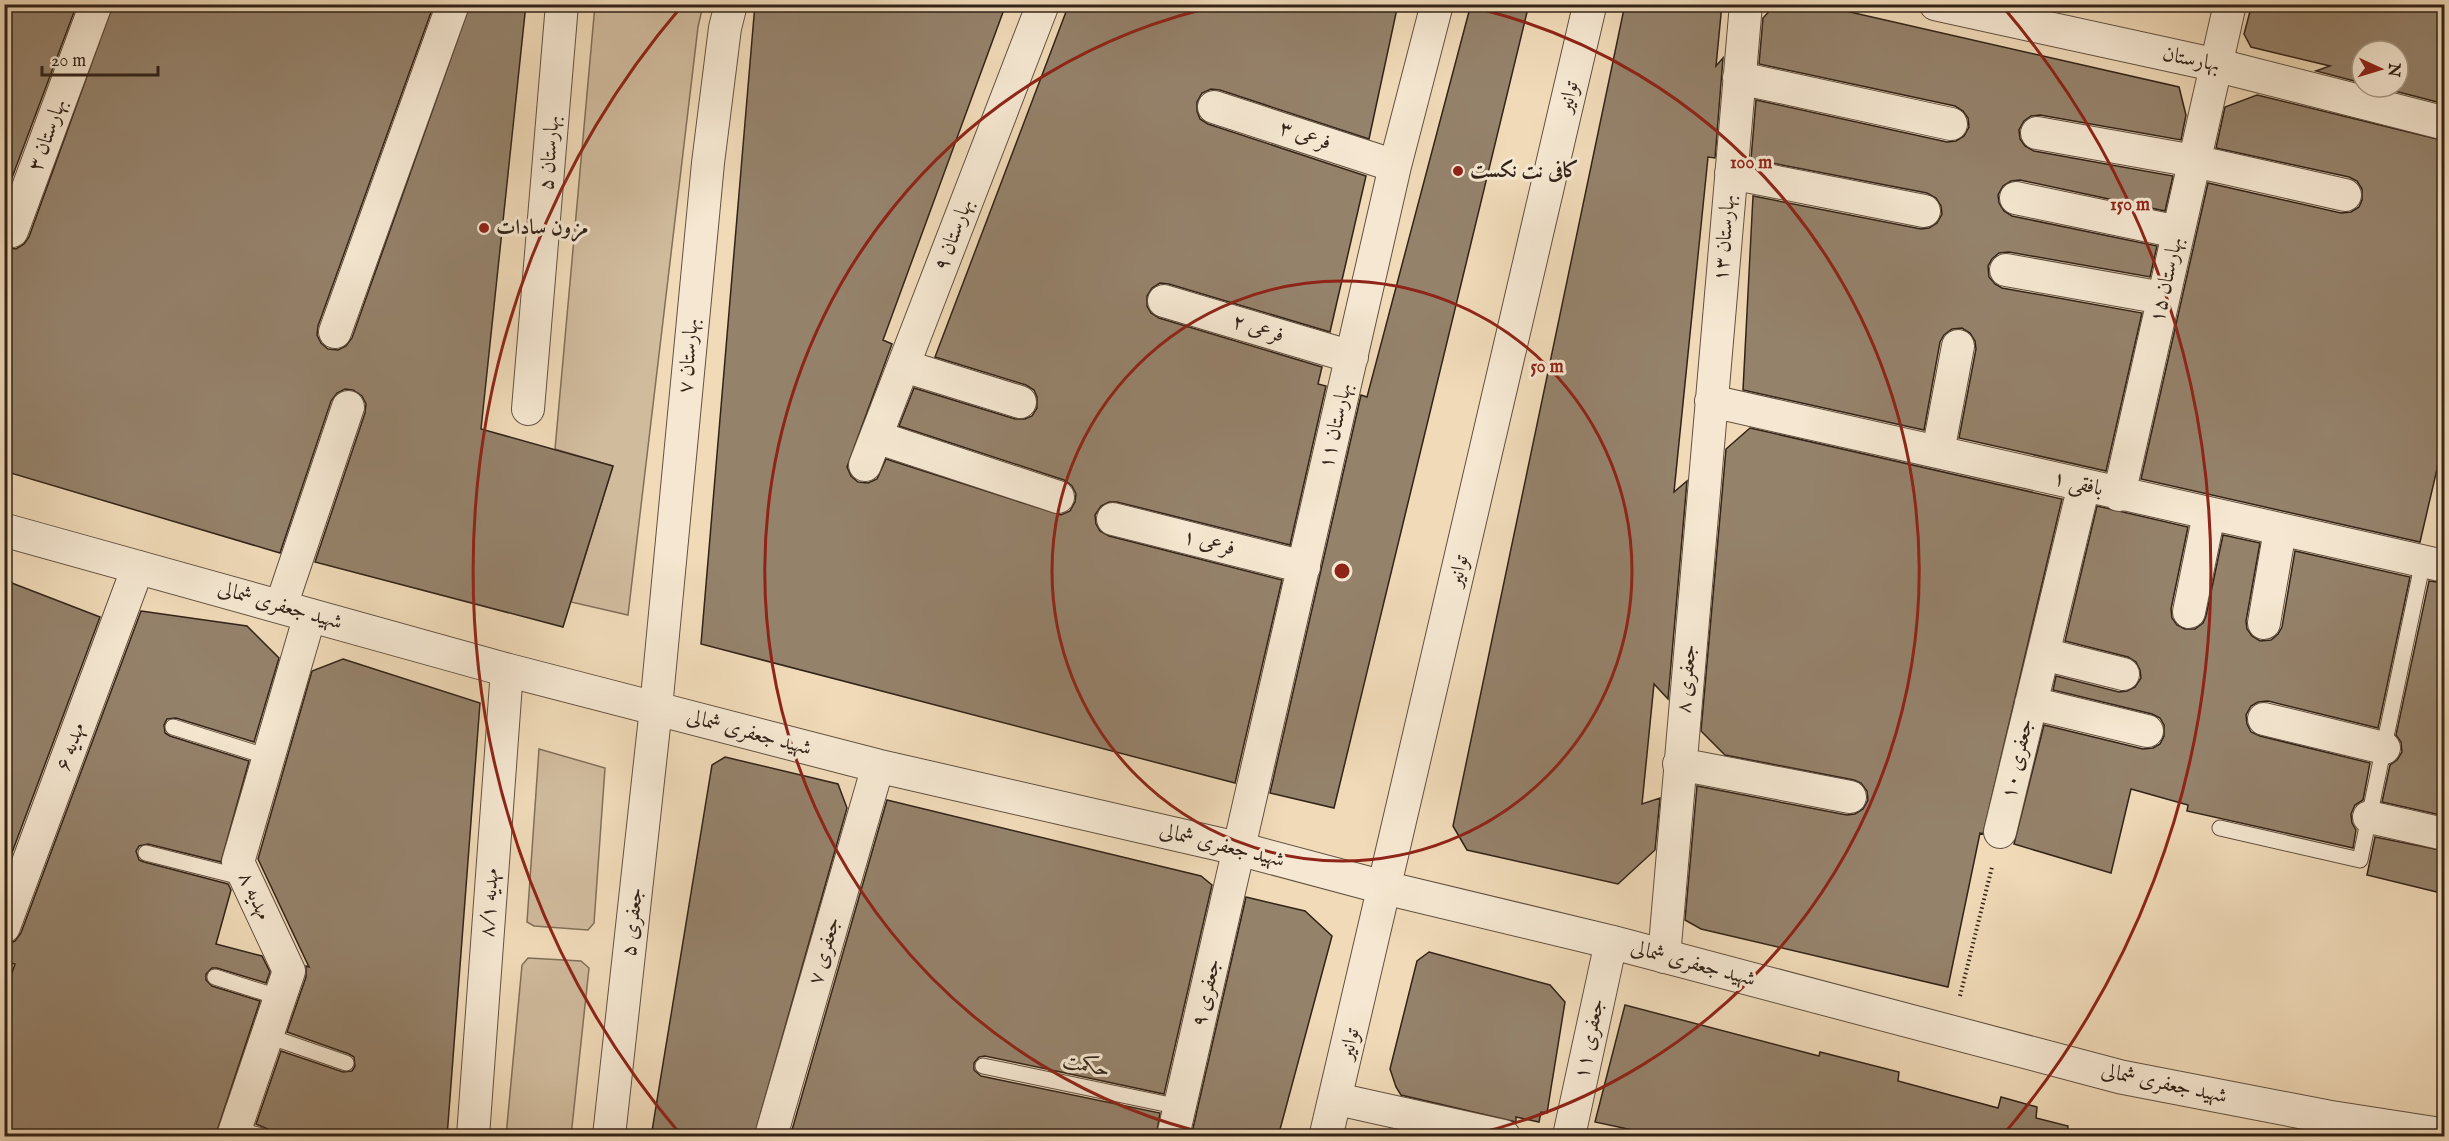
<svg xmlns="http://www.w3.org/2000/svg" width="2449" height="1141" font-family="'IM FELL English',Amiri,serif">
<style>
.green{fill:#d0bb9d;stroke:#816f5a;stroke-width:1.5}
.building{fill:#95826b;stroke:#322318;stroke-width:1.5}
.lines{fill:none;stroke-linecap:round;stroke-linejoin:round}
.service-casing{stroke:#625140;stroke-width:17}
.minor-casing{stroke:#625140;stroke-width:34}
.tertiary-casing{stroke:#625140;stroke-width:35}
.path{stroke:#322318;stroke-width:4;stroke-dasharray:1.5 3;stroke-linecap:butt}
.service{stroke:#f5e7d1;stroke-width:15}
.minor{stroke:#f5e7d1;stroke-width:32}
.tertiary{stroke:#f5e7d1;stroke-width:33}
.ring{fill:none;stroke:#8f2418;stroke-width:3}
.poi-dot{fill:#8f2418;stroke:#f5e7d1;stroke-width:2}
.labels{text-anchor:middle;dominant-baseline:central;stroke-width:6;stroke-linejoin:round;paint-order:stroke}
.street-label{font-size:21px;fill:#322318;stroke:#f5e7d1}
.poi-label{font-size:21px;font-weight:bold;fill:#322318;stroke:#f5e7d1;text-anchor:start}
.centre{fill:#8f2418;stroke:#f5e7d1;stroke-width:3}
.ring-label{font-size:18px;text-anchor:middle;font-weight:bold;fill:#8f2418;stroke:#f5e7d1;stroke-width:6;stroke-linejoin:round;paint-order:stroke}
</style>
<rect width="100%" height="100%" fill="#f0dab8"/>
<filter id="stains"><feTurbulence type="fractalNoise" baseFrequency=".00333" numOctaves="4"/><feColorMatrix values="0 0 0 0 .2 0 0 0 0 .09 0 0 0 0 .02 0 0 0 .5 -.17"/></filter>
<radialGradient id="worn" r=".72"><stop offset=".6" stop-color="#630" stop-opacity="0"/><stop offset="1" stop-color="#630" stop-opacity=".3"/></radialGradient>
<path class="green" d="M595,5H703L698,27L628,615L571,602L613,466L555,449Z
M539,749L605,768L594,923L588,930L534,926L527,922Z
M528,958L581,961L589,968L571,1136H506L522,965Z"/>
<path class="building" d="M4,4H77L4,199Z
M113,4H434L318,326L317,335L321,343L328,349L338,350L346,346L352,338L470,4H526L481,429L613,466L563,627L315,562L365,413L366,404L362,396L353,390L345,389L337,393L331,401L280,553L4,471V247L16,249L24,244L29,237Z
M755,4H1006L883,340L892,344L847,467L851,476L858,482L868,483L877,479L886,459L1061,515L1070,511L1075,502L1076,494L1072,486L1064,480L899,426L914,388L1015,419H1025L1032,416L1037,408V397L1034,390L1026,385L935,357L1069,4H1398L1369,139L1220,90L1211,89L1202,93L1197,102V111L1200,119L1208,124L1366,176L1330,332L1169,284L1160,283L1152,288L1147,296V306L1151,313L1159,318L1322,367L1318,384L1326,386L1290,545L1117,502H1109L1101,506L1095,515L1096,524L1100,531L1109,536L1282,580L1235,783L701,644Z
M1471,4H1529L1334,808L1270,793L1361,395L1367,397Z
M1625,4H1722L1716,66L1723,58L1715,158L1708,157L1674,492L1687,481L1668,699L1654,684L1642,804L1660,798L1655,850L1618,884L1467,850L1453,826Z
M1776,4H1815L2179,87L2186,115L2181,140L2040,115L2031,116L2024,121L2019,130L2020,139L2025,146L2034,151L2173,176L2165,211L2020,180L2011,181L2003,186L1998,195L1999,203L2004,211L2012,216L2157,246L2150,277L2009,252L1999,253L1992,259L1988,266L1989,277L1995,284L2002,288L2142,313L2106,471L1959,438L1976,349L1975,341L1970,333L1962,328L1952,329L1944,335L1940,342L1924,430L1743,390L1753,196L1921,229L1929,228L1937,223L1942,214L1941,206L1936,198L1927,193L1751,159L1756,100L1947,142L1956,141L1964,136L1969,127L1968,118L1963,111L1955,106L1759,64L1763,18Z
M2252,4H2445V104L2379,87H2398V51H2362V83L2316,71L2330,66L2251,47L2244,34Z
M2257,95L2445,141V435L2420,542L2141,479L2208,183L2341,213L2351,212L2359,207L2362,200V189L2357,181L2349,177L2216,148L2225,107Z
M1750,428L2062,499L1983,834L1980,833L1948,987L1701,929L1685,920L1697,786L1847,815L1855,814L1863,809L1868,800L1867,791L1861,783L1854,780L1725,755L1701,731L1726,449Z
M2097,506L2188,527L2171,609L2172,618L2177,625L2185,629H2195L2203,623L2206,616L2223,535L2260,543L2246,621L2247,629L2252,636L2260,641L2271,640L2278,634L2282,627L2295,551L2410,577L2378,728L2268,701L2258,702L2251,706L2246,715L2247,724L2251,732L2260,736L2370,763L2363,800L2355,805L2351,814L2352,823L2356,830L2353,848L2187,811L2188,805L2131,789L2111,873L2014,844L2044,725L2143,749L2153,748L2160,744L2164,736V725L2160,718L2152,714L2053,690L2056,676L2119,692L2127,691L2135,687L2141,678L2140,670L2136,662L2128,657L2065,641Z
M4,580L100,617L4,874Z
M2429,581L2445,583V816L2382,802L2390,765L2397,760L2402,752L2401,742L2396,735Z
M141,611L247,626L279,658L254,742L176,718L167,719L164,725L165,733L170,736L249,761L221,862L148,844L139,846L136,851L139,860L144,862L228,884L231,890L216,944L262,956L270,972L266,983L217,968H212L206,974V980L212,986L260,1001L215,1137H4V995L15,964L4,962V945L15,941L21,933Z
M343,659L480,703L447,1137H272L268,1129L256,1124L281,1051L343,1072L352,1071L355,1066L354,1057L349,1054L287,1032L306,977V966L309,967L258,859L312,671Z
M725,757L838,784L847,808L754,1137H651L712,765Z
M887,800L1201,876L1212,885L1164,1094L985,1056L979,1057L974,1063V1070L981,1076L1160,1113L1156,1137H790Z
M2375,837L2445,851V894L2367,875Z
M1246,897L1305,911L1332,936L1278,1137H1191Z
M1429,952L1550,985L1565,1002L1547,1113L1541,1112L1539,1122L1516,1117V1122L1401,1095L1396,1087L1390,1069L1417,961Z
M1625,1005L1819,1056L1820,1052L1899,1072L1898,1081L1998,1108L2001,1097L2037,1107L2036,1118L2068,1126L2067,1137H1665L1595,1122Z"/>
<g class="lines">
<defs>
<path id="service" d="M173,727L268,757
M2220,828L2360,860L2423,561
M146,853L245,878
M215,977L281,998
M268,1036L346,1063
M983,1066L1180,1107
M235,1129L262,1136"/>
<path id="minor" d="M1739,78L1951,124
M1214,107L1395,166
M2037,133L2194,161L2345,195
M1731,173L1924,211
M2016,198L2178,232
M12,231L96,4
M2006,270L2163,298
M1164,301L1352,357
M335,332L453,4
M904,366L1020,402
M1711,401L2444,566
M528,409L562,4
M876,437L1058,497
M1938,452L1958,346
M865,465L1043,4
M2119,495L2230,4
M1113,519L1304,567
M281,606L348,407
M2189,612L2209,514
M2264,623L2280,530
M2043,654L2123,674
M2031,703L2147,731
M2264,719L2384,748
M1679,764L1850,797
M2369,817L2444,834
M2000,832L2084,485
M4,927L138,567
M1664,957L1746,4
M1337,1099L1504,1136
M233,1136L289,971L238,862L310,615
M473,1136L507,670
M609,1136L656,708L708,163L725,28L731,4
M771,1136L878,766
M1173,1136L1395,166L1437,4
M1569,1136L1611,942"/>
<path id="tertiary" d="M1936,4L2216,65L2444,123
M4,530L507,670L878,766L1240,849L1386,888L1611,942L2121,1077L2328,1117L2444,1135
M1326,1136L1590,4"/>
</defs>
<use href="#service" class="service-casing"/>
<use href="#minor" class="minor-casing"/>
<use href="#tertiary" class="tertiary-casing"/>
<path class="path" d="M1960,996L1992,867"/>
<use href="#service" class="service"/>
<use href="#minor" class="minor"/>
<use href="#tertiary" class="tertiary"/>
</g>
<g class="ring">
<circle cx="1342" cy="571" r="290"/>
<path d="M1217 1136A579 579 0 0 1 1222 5M1462 5A579 579 0 0 1 1467 1136"/>
<path d="M681 1135A869 869 0 0 1 681 7M2003 7A869 869 0 0 1 2003 1135"/>
</g>
<g class="poi-dot">
<circle cx="1458" cy="171" r="6"/>
<circle cx="484" cy="228" r="6"/>
</g>
<g class="labels">
<g class="street-label">
<text transform="translate(2191 60) rotate(12)">بهارستان</text>
<text transform="translate(1569 97) rotate(-77)">توانیر</text>
<text transform="translate(48 135) rotate(-70)">بهارستان ۳</text>
<text transform="translate(1305 136) rotate(18)">فرعی ۳</text>
<text transform="translate(550 153) rotate(-85)">بهارستان ۵</text>
<text transform="translate(954 235) rotate(-69)">بهارستان ۹</text>
<text transform="translate(1725 238) rotate(-85)">بهارستان ۱۳</text>
<text transform="translate(2167 280) rotate(-77)">بهارستان ۱۵</text>
<text transform="translate(1258 329) rotate(17)">فرعی ۲</text>
<text transform="translate(689 356) rotate(-85)">بهارستان ۷</text>
<text transform="translate(1336 426) rotate(-77)">بهارستان ۱۱</text>
<text transform="translate(2078 484) rotate(14)">بافقی ۱</text>
<text transform="translate(1209 543) rotate(14)">فرعی ۱</text>
<text transform="translate(1459 571) rotate(-77)">توانیر</text>
<text transform="translate(280 606) rotate(16)">شهید جعفری شمالی</text>
<text transform="translate(1687 679) rotate(-85)">جعفری ۸</text>
<text transform="translate(749 733) rotate(15)">شهید جعفری شمالی</text>
<text transform="translate(71 747) rotate(-70)">مهدیه ۶</text>
<text transform="translate(2018 759) rotate(-77)">جعفری ۱۰</text>
<text transform="translate(1222 846) rotate(14)">شهید جعفری شمالی</text>
<text transform="translate(254 896) rotate(65)">مهدیه ۸</text>
<text transform="translate(490 903) rotate(-86)">مهدیه ۸/۱</text>
<text transform="translate(633 922) rotate(-84)">جعفری ۵</text>
<text transform="translate(825 951) rotate(-74)">جعفری ۷</text>
<text transform="translate(1693 964) rotate(15)">شهید جعفری شمالی</text>
<text transform="translate(1207 993) rotate(-77)">جعفری ۹</text>
<text transform="translate(1590 1039) rotate(-78)">جعفری ۱۱</text>
<text transform="translate(1350 1044) rotate(-77)">توانیر</text>
<text transform="translate(1086 1066) rotate(12)">حکمت</text>
<text transform="translate(2164 1084) rotate(12)">شهید جعفری شمالی</text>
</g>
<g class="poi-label">
<text x="1470" y="171">کافی نت نکست</text>
<text x="496" y="228">مزون سادات</text>
</g>
</g>
<circle cx="1342" cy="571" r="9" class="centre"/>
<g class="ring-label">
<text x="1751" y="168">100 m</text>
<text x="2130" y="210">150 m</text>
<text x="1547" y="372">50 m</text>
</g>
<rect width="2449" height="1141" fill="none" stroke="#f0dab8" stroke-width="24"/>
<rect x="6" y="6" width="2437" height="1129" fill="none" stroke="#322318" stroke-width="3"/>
<rect x="12" y="12" width="2425" height="1117" fill="none" stroke="#322318" stroke-width="1.5"/>
<g transform="translate(2380 69) rotate(94)"><circle r="28" fill="#f5e7d1" stroke="#a79987" stroke-width="1.5"/>
<path d="M0-4.5L10 22L0 15L-10 22Z" fill="#8f2418"/>
<text y="-9" font-size="16" font-weight="bold" text-anchor="middle" fill="#322318">N</text>
</g>
<path d="M42 66v9h116v-9" fill="none" stroke="#322318" stroke-width="3"/>
<text x="51" y="66" font-size="18" fill="#322318" stroke="#f5e7d1" stroke-width="4.5" paint-order="stroke">20 m</text>
<rect width="100%" height="100%" filter="url(#stains)"/>
<rect width="100%" height="100%" fill="url(#worn)"/>
</svg>
